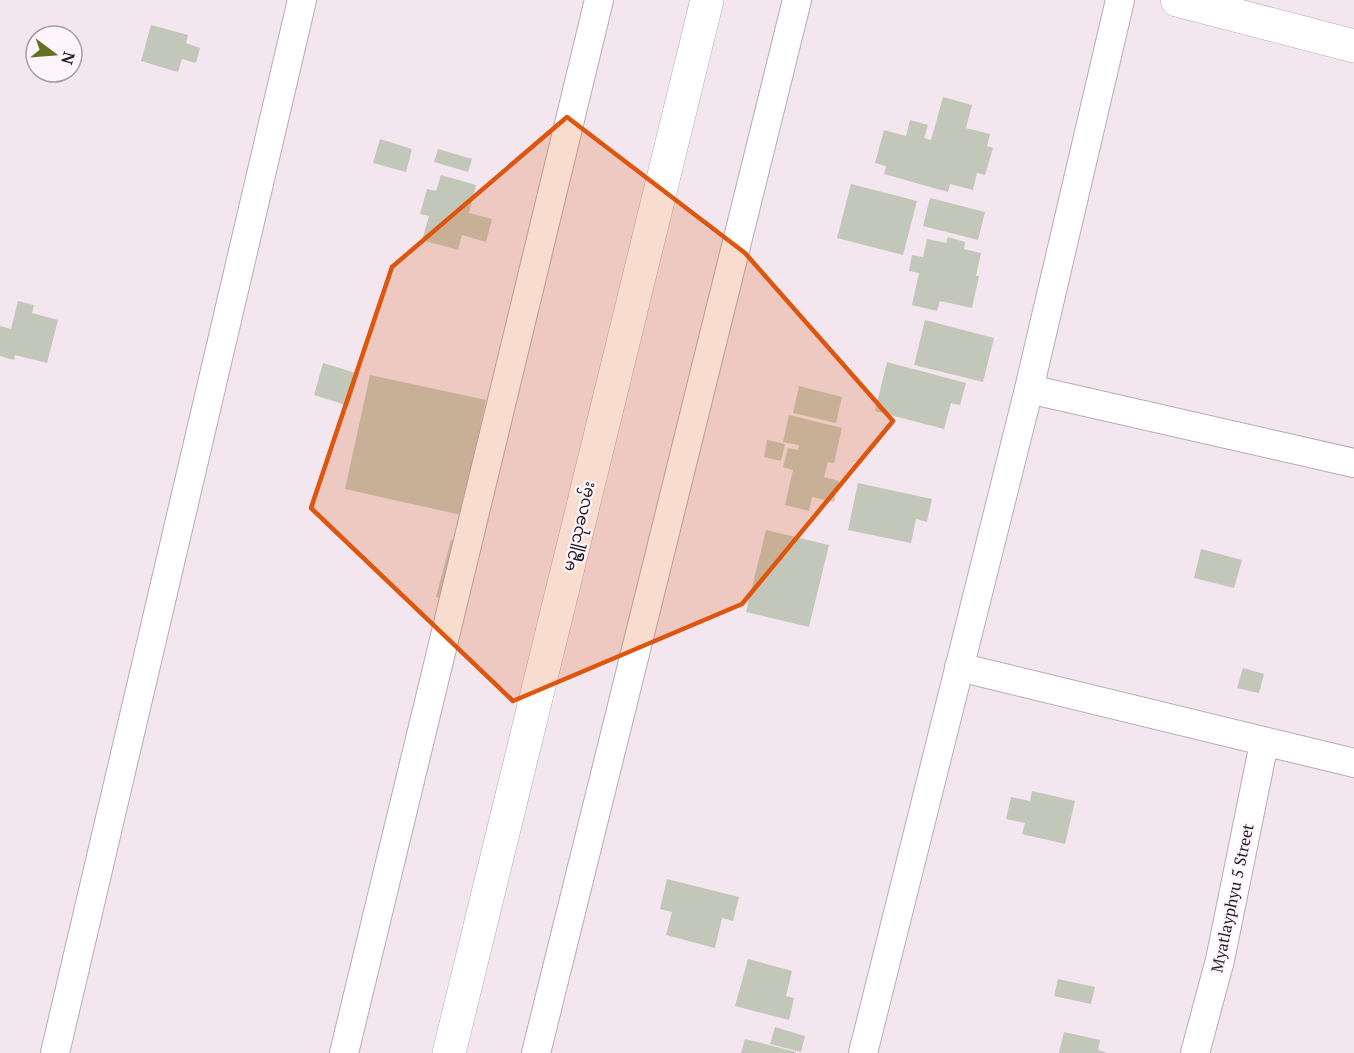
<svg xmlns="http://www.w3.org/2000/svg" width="1354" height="1053" font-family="'PT Serif','Noto Sans Myanmar',serif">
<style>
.building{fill:#c3c7ba}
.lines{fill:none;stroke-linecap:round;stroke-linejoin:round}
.minor-casing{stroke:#b8abb4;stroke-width:30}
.tertiary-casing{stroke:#b8abb4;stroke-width:34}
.minor{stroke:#fff;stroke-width:28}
.tertiary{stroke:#fff;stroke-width:33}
.marked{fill:#de560d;fill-opacity:0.2;stroke:#de560d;stroke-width:4.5;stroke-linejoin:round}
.labels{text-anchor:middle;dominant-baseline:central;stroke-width:4.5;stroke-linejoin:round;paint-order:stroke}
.street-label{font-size:16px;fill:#201b1f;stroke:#fdf5fb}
</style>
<rect width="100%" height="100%" fill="#f3e6ef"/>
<path class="building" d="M151,25L188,35L186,43L200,48L196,63L182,59L178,72L141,61Z
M943,97L972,105L966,128L990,134L987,146L993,148L985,175L977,173L973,190L950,184L948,192L884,174L886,166L875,163L884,130L906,136L910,120L928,125L924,138L931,140Z
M380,139L412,149L406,172L373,163Z
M438,149L472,159L468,172L434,162Z
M441,175L476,185L469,213L492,219L486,242L462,235L458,250L422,240L429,216L420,214L427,189L436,191Z
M851,184L917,201L903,255L837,238Z
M930,198L985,212L978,240L923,226Z
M948,237L965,242L964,249L981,253L976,276H979L972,308L940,301L937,311L912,305L919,273L909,271L912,255L923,257L927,239L946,243Z
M18,301L34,305L32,313L58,320L47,363L15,355L14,360L0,356V326L11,329Z
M925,320L994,338L983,382L914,365Z
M887,362L966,383L960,405L951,403L944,429L875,411Z
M323,363L359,374L349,406L314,395Z
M370,375L486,400L461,515L345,489Z
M799,386L842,397L836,423L793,413Z
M789,415L842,428L834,463L828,462L824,477L839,481L834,502L812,497L809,511L785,505L793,470L783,467L788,448L798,450L799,445L783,442Z
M767,440L785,444L781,461L764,457Z
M858,483L932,499L927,522L916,519L911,543L848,530Z
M766,530L829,545L809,627L746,612Z
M451,540L466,543L451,601L436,597Z
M1201,549L1242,560L1234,588L1194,578Z
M1243,668L1264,674L1259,693L1237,688Z
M1032,791L1075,801L1065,844L1022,834L1025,823L1006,819L1011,797L1030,801Z
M667,879L739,897L733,921L722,918L715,948L666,935L672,912L660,909Z
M748,959L792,971L786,996L794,998L789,1020L735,1006Z
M1058,979L1095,987L1091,1004L1054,996Z
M775,1027L805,1036L801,1052L770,1044Z
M1064,1032L1100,1040L1098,1050L1108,1053H1059Z
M745,1039L796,1052V1053H741Z"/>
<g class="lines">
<defs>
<path id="minor" d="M1029,389L1354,463
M959,667L1354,763
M55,1053L302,0
M344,1053L599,0
M536,1053L797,0
M863,1053L1029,389L1120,0
M1195,1053L1220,960L1264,743"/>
<path id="tertiary" d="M1177,0L1354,46
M449,1053L707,0"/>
</defs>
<use href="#minor" class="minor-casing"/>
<use href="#tertiary" class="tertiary-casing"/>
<use href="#minor" class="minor"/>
<use href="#tertiary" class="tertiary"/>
</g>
<path class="marked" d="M567,117L745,253L893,421L742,604L513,701L311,508L392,267Z"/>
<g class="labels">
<g class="street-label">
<text transform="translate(578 526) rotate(-76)">မဥ္ဇူသုခလမ်း</text>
<text transform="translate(1232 898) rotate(-78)">Myatlayphyu 5 Street</text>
</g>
</g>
<g transform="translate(54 54) rotate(106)"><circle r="28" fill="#fdf5fb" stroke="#a59ea3" stroke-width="1.5"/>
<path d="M0-4.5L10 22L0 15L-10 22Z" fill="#617322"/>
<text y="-9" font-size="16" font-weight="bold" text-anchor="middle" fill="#201b1f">N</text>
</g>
</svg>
